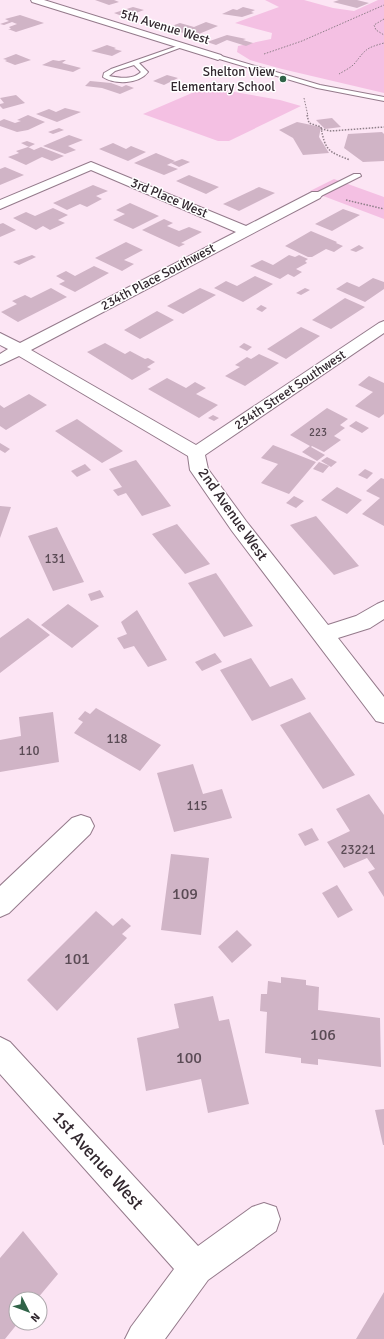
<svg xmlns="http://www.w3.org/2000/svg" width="384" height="1339" font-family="Signika,sans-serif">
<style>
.green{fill:#f4c0e3}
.building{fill:#d0b4c6}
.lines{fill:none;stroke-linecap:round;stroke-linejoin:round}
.service-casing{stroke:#947a8b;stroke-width:2}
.minor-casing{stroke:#947a8b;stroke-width:2}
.path-far1{stroke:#8e7e88;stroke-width:1;stroke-dasharray:1.5 1.5;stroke-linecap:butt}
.path{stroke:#8e7e88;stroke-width:1.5;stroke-dasharray:1.5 1.5;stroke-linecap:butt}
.service{fill:#fff;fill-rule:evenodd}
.minor{fill:#fff;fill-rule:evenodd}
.poi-dot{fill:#306348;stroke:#fff;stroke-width:1.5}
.labels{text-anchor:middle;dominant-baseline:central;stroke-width:3;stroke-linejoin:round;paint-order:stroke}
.far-number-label{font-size:11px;fill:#5a4b55}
.far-street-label{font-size:13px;fill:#32282f;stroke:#fff}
.far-poi-label{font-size:13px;fill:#32282f;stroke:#fff;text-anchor:end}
.number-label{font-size:13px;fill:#5a4b55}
.street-label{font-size:15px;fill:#32282f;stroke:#fff}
.near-number-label{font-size:16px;fill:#5a4b55}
.near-street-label{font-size:18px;fill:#32282f;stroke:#fff}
</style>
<rect width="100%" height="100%" fill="#fce5f4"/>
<path class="green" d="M265,0H304L333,8L354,11L378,0H384V93L282,69L250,60L237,52L238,46L271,39L272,33L235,23L279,7Z
M206,87L280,100L301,106L229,141H218L143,114Z
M334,179L384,197V219L310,191Z"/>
<path class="building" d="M95,0H114L119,2L109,5Z
M339,0H357L369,3L357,8L333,2Z
M133,7L144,10L133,14L139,16L130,19L114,13Z
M243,7L255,10L251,12L254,13L242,17L222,14L233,9L237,10Z
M20,15L44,23L16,32L8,29H11L9,27L17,24L12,22L4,25L0,24L9,21L5,19Z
M206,22L218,26L194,36L166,28L180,23L194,27Z
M227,35L246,39L243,40L253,43L246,46L227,40L216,45L207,42Z
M107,45L116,48L114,49L122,51L112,56L91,51Z
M16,54L31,60L15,65L5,61L7,60L3,59Z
M53,60L59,61L63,60H66L62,63L81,68L73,72L42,65Z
M167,75L178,78L164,85L153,81Z
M90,81L111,83L122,87L126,85L134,88L120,94L102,88L85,86Z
M16,95L25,103L3,109L0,106V104L4,103L0,98Z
M65,108L81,112L57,122L36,114L49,109L56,112Z
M28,115L45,122L28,130L17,132L0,126V121L4,119L15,123L21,121L17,120Z
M332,118L341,127L325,129L316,120Z
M297,122L321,127L319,137L329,153L303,155L293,138L279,130Z
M59,128L64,130L53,134L48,132Z
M382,132L384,134V161L363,162L344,148L348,134Z
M69,135L83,140L68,146L76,150L65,154L43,146Z
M27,141L35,144L29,147L21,143Z
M113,143L126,149L131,146L146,152L128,161L99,149Z
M28,147L34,150L41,147L64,156L52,161L42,157L26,165L8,157L19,153L16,151Z
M156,153L175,161L167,165L178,169L164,175L134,163Z
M182,159L190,162L179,167L171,163Z
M5,167L24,175L0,185V169Z
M189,175L219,187L206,194L176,181Z
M93,185L108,191L96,196L102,199L87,207L80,204L67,210L53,203Z
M259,187L275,193L239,211L223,204Z
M130,203L159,216L133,229L113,220L125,214L116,210Z
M53,208L68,215L58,220L65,223L50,230L43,226L36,230L13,218L26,212L35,216Z
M343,209L360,215L332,231L315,224Z
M164,219L173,223L167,226L179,231L189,227L202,232L181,243L185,244L179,247L142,230Z
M3,223L16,230L0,237V224Z
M311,231L337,242L336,243L343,246L334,252L326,249L312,257H308L285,246Z
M126,242L143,250L124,260L134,264L122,271L95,258Z
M359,245L364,248L356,252L350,250Z
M32,255L36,257L19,265L13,262Z
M289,255L295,257L299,255L308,259L305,261L307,263L296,269L302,272L294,277L288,274L280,279L250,266L262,260L273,265Z
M94,266L109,273L75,292L59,284L65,281L56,276L66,271L75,276Z
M255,276L273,284L243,302L214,288L226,281L237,286Z
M373,278L384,282V289L365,302L336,289L347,282L359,287Z
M51,288L67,297L18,322L1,312L17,304L12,301L25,295L31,298Z
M200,288L216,295L183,314L167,306Z
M305,288L310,290L301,295L296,293Z
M345,298L365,307L331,329L312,320Z
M261,305L267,308L262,312L256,309Z
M157,311L174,320L140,339L124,330Z
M301,327L320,336L286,359L267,349Z
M105,343L125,354L130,351L145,359L148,358L155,362L147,367L151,369L132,380L87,352Z
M244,343L252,347L247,351L239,347Z
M259,354L279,363L245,386L225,376L240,367L235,365L247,357L251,359Z
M369,376L384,383V414L379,418L355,406L373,392L358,385Z
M167,378L186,388L195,382L206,388L196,394L218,405L199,418L148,389Z
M29,394L47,405L6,430L0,426V405L4,408Z
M327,408L348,419L340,425L345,428L334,436L341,440L324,452L312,446L311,447L325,455L317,461L302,452L310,446L290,435Z
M213,415L219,418L214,421L208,418Z
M77,419L123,451L102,463L55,431Z
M356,421L369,428L362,433L349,426Z
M0,443L10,449L5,453L0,450Z
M273,445L316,462L289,494L261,483L278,464L261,458Z
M327,457L337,462L331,467L321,461Z
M136,460L171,506L142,516L126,493L118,496L113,490L122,487L109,469Z
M319,462L329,466L323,473L313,469Z
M85,464L91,470L77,477L71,471Z
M365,469L373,473L367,479L358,475Z
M381,478L384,479V526L362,514L380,498L366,491Z
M337,487L362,500L347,514L321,500Z
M294,496L304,501L296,508L286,503Z
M0,506L11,507L0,538Z
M316,516L359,566L334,575L290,525Z
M177,524L210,564L185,574L152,534Z
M57,527L84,582L53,591L28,536Z
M216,573L253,626L224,637L188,583Z
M100,590L104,597L91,601L88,594Z
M68,604L99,626L72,648L41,625Z
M137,610L167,660L148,667L134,646L124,649L117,638L127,634L121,622Z
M28,618L50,635L0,673V638Z
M215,653L222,662L202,671L195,662Z
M251,658L270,687L292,678L306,699L252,721L220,670Z
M96,708L161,745L140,771L74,733L83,722L78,719L85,711L90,714Z
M53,712L59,762L0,772V740L21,736L19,717Z
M310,712L355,775L323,789L280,725Z
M193,764L203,794L222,789L232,818L174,832L157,773Z
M369,794L384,815V897L368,872L375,869L367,858L344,868L327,842L350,831L336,809Z
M312,828L319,840L305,846L298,834Z
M171,854L209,858L201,935L161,930Z
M337,885L353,910L338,918L322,893Z
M96,911L113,926L122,918L131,926L122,934L127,938L57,1011L27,980Z
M237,930L252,945L232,963L218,947Z
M281,977L306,980V985L319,987L318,1010L380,1018L381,1067L318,1059V1065L301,1063V1058L265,1053L267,1012L260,1011L261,994H267L268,981L281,983Z
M213,996L219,1021L229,1019L249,1104L208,1113L201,1079L146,1091L137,1038L179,1028L174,1004Z
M384,1109V1145H383L375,1110Z
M23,1231L58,1274L37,1299H16V1323H18L5,1339H0V1258Z
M384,1292V1339H356Z"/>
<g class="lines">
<defs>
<path id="service" d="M180,45L185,46L139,63L148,72C139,84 115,85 103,77L104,73L111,69ZM134,65L141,72C133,80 120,78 109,76L115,71Z
M218,55L320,85L384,97V101L317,88L216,58L215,57Z
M354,174H360L361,176L319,197H316L312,195Z"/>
<path id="minor" d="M31,0H44L221,55L223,57L218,60L215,59L32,2Z
M91,162L246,226L312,192H320L322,195L320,198L31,350L196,445L379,323L384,321V333L205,455L208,469L246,521L328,625L356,616L377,604L384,601V619L370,628L338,638L384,697V723L376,721L232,531L190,470L188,456L19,356L0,365V354L8,349L0,345V333L20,343L236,232L91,170L0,209V200Z
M81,815L90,818L94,826L90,834L9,913L0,917V886L72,818Z
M0,1037L10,1042L198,1246L252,1207L264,1203L276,1207L280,1219L276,1231L208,1280L165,1339H125L131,1327L174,1269L0,1074Z"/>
</defs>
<use href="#service" class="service-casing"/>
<use href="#minor" class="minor-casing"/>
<path class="path-far1" d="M384,19L374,25L376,30L384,35
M264,54L302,41L384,5
M339,74C344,71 352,67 355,63C366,49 366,48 384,43
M304,98L308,116"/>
<path class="path" d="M307,115L309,123L321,127C325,151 329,152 350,160
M321,129L331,131L384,127
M346,200L384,209"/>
<use href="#service" class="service"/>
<use href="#minor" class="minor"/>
</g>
<circle class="poi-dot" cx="283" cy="79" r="4"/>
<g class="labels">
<g class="far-number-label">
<text x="318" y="432">223</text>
</g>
<g class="far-street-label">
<text transform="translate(165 27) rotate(17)">5th Avenue West</text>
<text transform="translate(169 198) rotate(23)">3rd Place West</text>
<text transform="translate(158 277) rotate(-28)">234th Place Southwest</text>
<text transform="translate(290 390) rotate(-34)">234th Street Southwest</text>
</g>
<g class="far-poi-label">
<text x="275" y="72">Shelton View<tspan x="275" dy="15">Elementary School</tspan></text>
</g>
<g class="number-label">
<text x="55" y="559">131</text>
<text x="117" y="739">118</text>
<text x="29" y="751">110</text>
<text x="197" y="806">115</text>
<text x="358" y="850">23221</text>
</g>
<g class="street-label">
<text transform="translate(233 514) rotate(55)">2nd Avenue West</text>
</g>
<g class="near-number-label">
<text x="185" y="894">109</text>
<text x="77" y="959">101</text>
<text x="323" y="1035">106</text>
<text x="189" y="1058">100</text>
</g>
<g class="near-street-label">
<text transform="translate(98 1160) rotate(48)">1st Avenue West</text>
</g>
</g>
<g transform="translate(28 1311) rotate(132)"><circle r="19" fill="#ffffff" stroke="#ada9ac"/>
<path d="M0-3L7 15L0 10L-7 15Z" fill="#306348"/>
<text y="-6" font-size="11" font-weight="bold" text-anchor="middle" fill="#32282f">N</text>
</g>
</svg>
